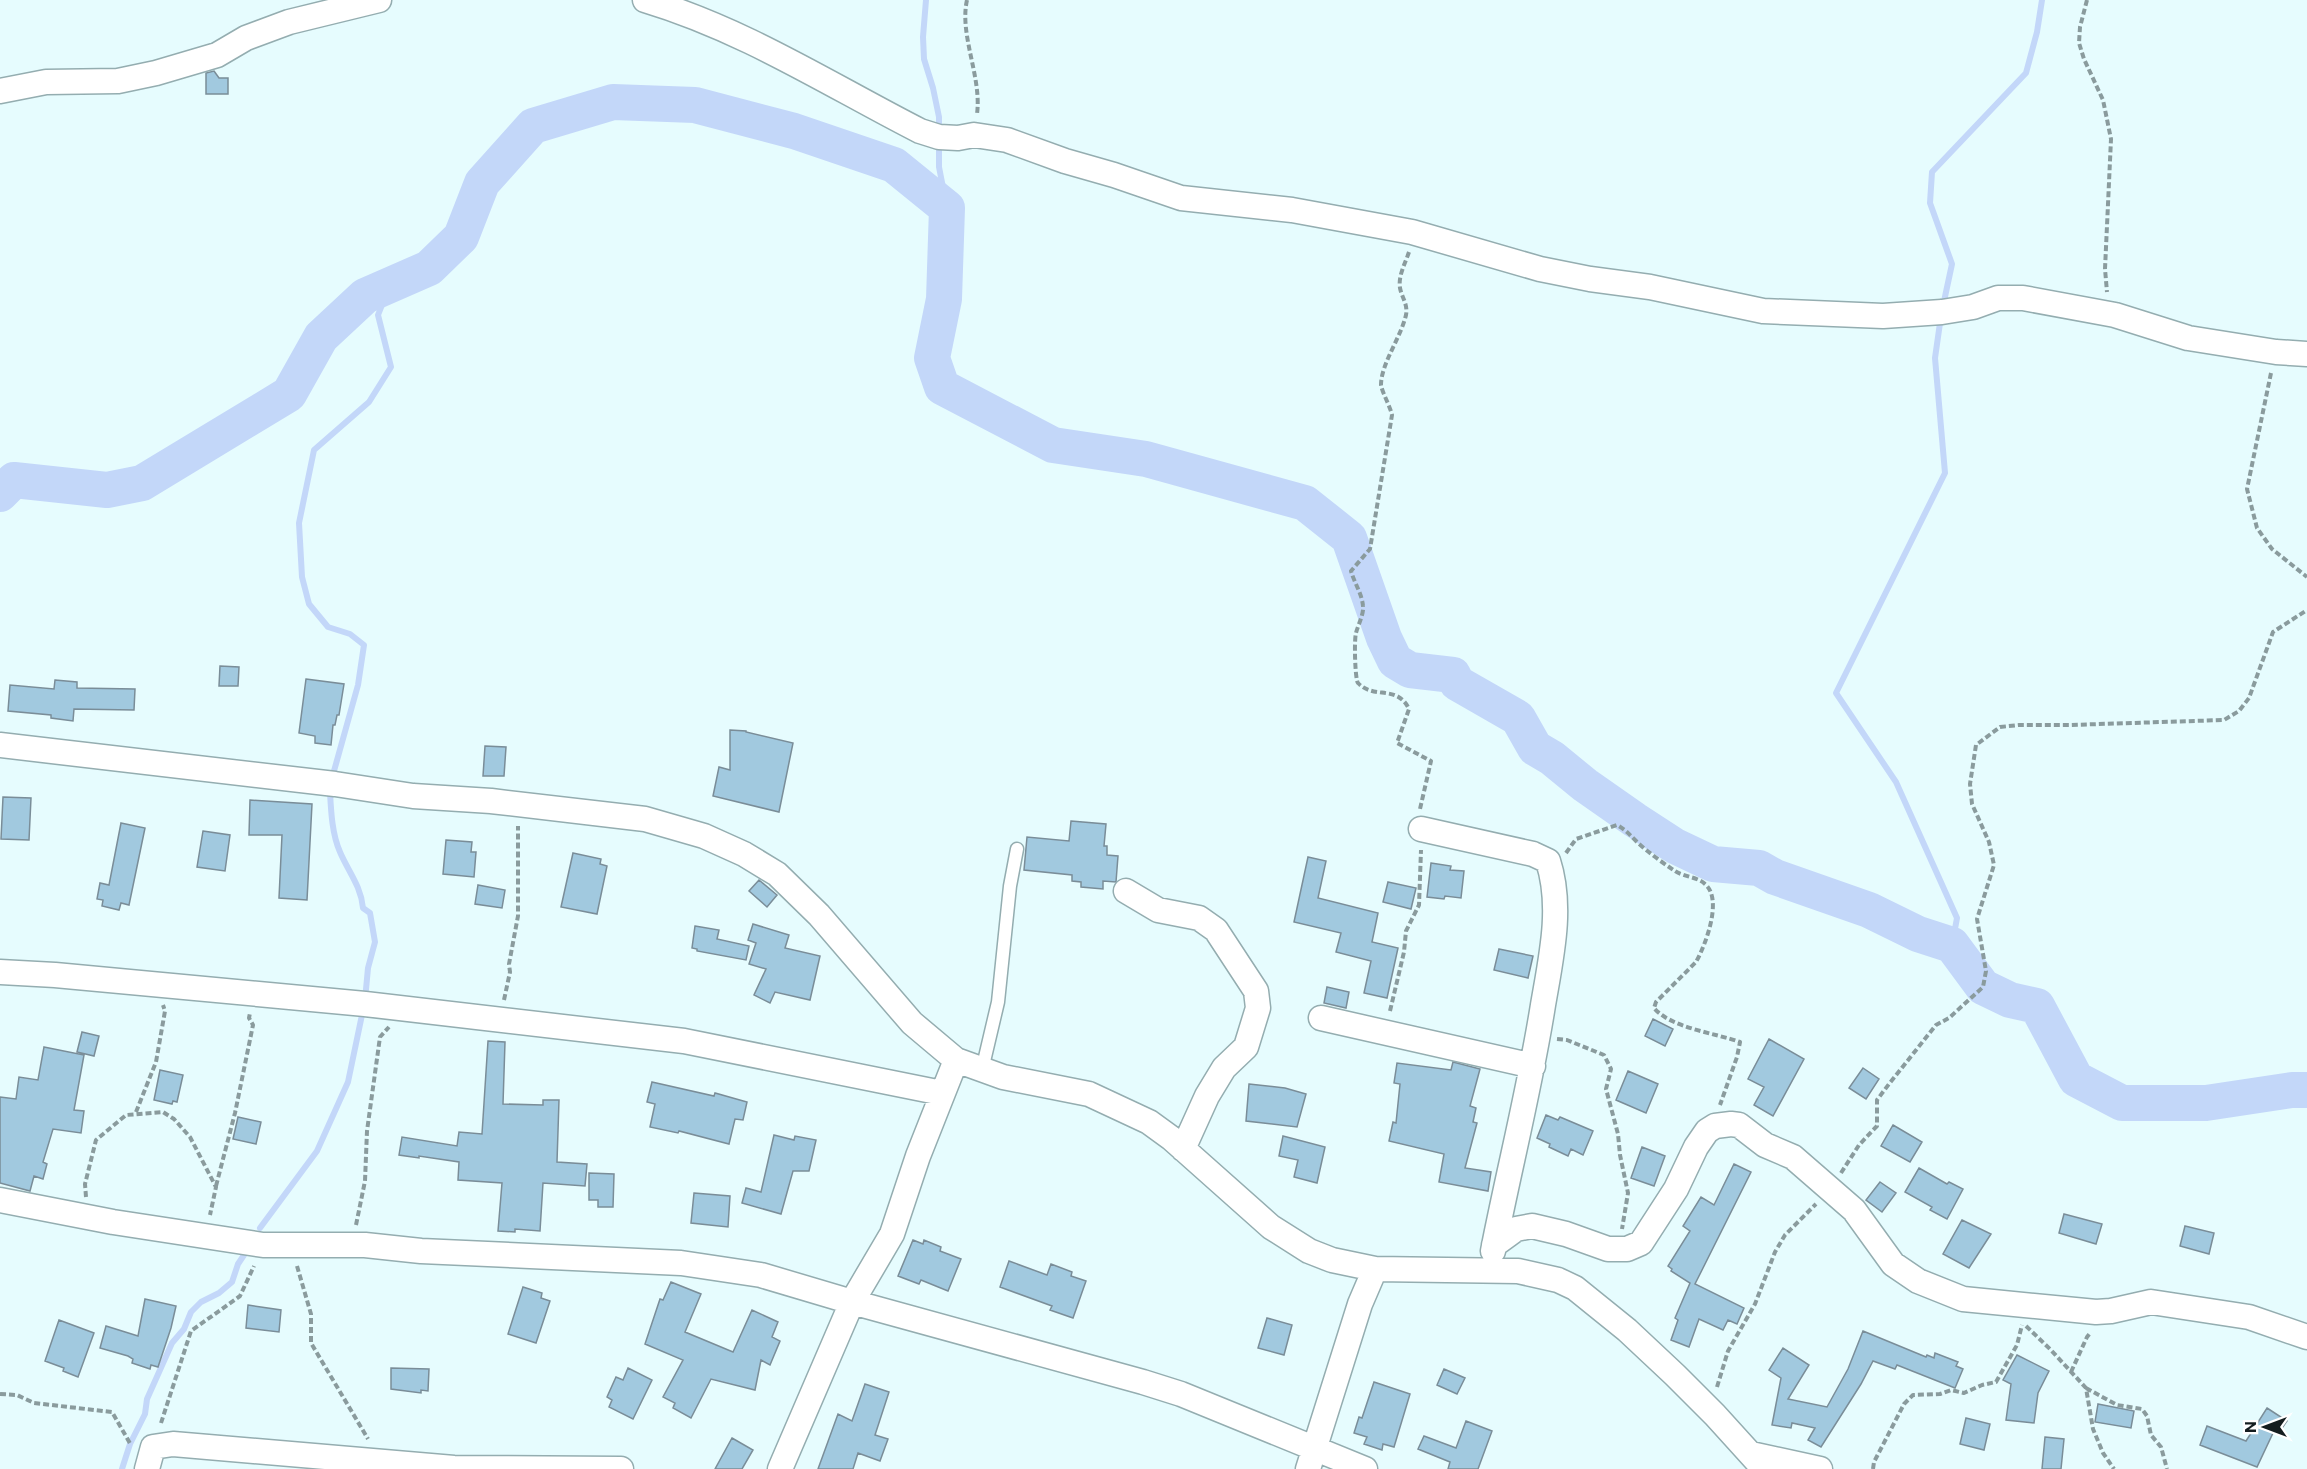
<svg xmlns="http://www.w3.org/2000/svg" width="2307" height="1469" font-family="Commissioner,sans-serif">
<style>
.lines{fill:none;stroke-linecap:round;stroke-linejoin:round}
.stream{stroke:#c3d7f9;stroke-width:6}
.river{stroke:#c3d7f9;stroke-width:36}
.building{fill:#a1c9df;stroke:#7a8d98;stroke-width:1.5}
.lane-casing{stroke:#94adb0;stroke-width:15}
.street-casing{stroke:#94adb0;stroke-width:27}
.path{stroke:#8a9b9d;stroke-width:4;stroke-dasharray:6 3;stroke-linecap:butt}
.lane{stroke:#fff;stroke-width:12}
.street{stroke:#fff;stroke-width:24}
</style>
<rect width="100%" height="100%" fill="#e6fcfe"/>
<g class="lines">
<path class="stream" d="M926,0L923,37L924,59L933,88L939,117V132
M939,142V167L947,208
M1943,306L1952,264L1930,203L1932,172L2026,73L2037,32L2042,0
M1941,316L1935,358L1945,473L1836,693L1896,782L1957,918L1952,945
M334,771L358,685L364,645L350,634L328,627L309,604L302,577L299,523L314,450L369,402L391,367L378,315L390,285
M330,792C331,811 332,834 340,852C348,871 361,886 363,908L370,913L375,942L368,968L365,1000
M260,1228L317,1151L348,1082L363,1010
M122,1469L130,1444L145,1414L147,1399L172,1343L184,1329L191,1312L201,1302L219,1293L232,1282L238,1264L246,1252"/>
<path class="river" d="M0,494L14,480L107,490L142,483L289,394L321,337L365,296L429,268L461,237L482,183L533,126L613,102L695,105L794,131L894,165L947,208L944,299L932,358L942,387L1053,445L1146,459L1305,503L1349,538L1384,638L1395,661L1410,670L1453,675L1457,683L1518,718L1535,748L1552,758L1585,785L1635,820L1675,846L1713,864L1759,868L1775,877L1869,910L1918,934L1952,945L1983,987L2010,1000L2037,1006L2076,1079L2122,1103H2206L2292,1090H2307"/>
</g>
<path class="building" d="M214,71L219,78H228V94H206V73Z
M220,666L239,667L238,686H219Z
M306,679L344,684L339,715H337L335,725H333L331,745L315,743V736L299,733Z
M55,680L77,682V688L135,689L134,710L74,709L73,721L51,718V715L8,711L10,685L54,689Z
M730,730L746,731V732L793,743L779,812L713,796L719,767L730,770Z
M485,746L506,747L504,776H483Z
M3,797L31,798L29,840L1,839Z
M250,800L312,804L307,900L279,898L282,835H249Z
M1071,821L1106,824L1104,846H1107V855L1118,856L1116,882L1103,881V889L1081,887V882L1072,881V875L1024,870L1027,837L1069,841Z
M121,823L145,828L129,905L121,903L119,910L102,906L103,900L97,899L100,883L109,885Z
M203,831L230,835L225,871L197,867Z
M446,840L472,842L471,852H476L474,877L443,874Z
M573,853L601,859L600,864L607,866L597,914L561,907Z
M1308,857L1326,861L1318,898L1378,913L1372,942L1398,948L1387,998L1364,993L1371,961L1336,952L1341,933L1294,922Z
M1431,863L1451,866L1450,870L1464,871L1461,898L1445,896L1444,899L1427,897Z
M759,880L777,895L767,907L749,891Z
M1388,882L1416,888L1411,909L1383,902Z
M478,885L505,890L502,908L475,904Z
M753,924L789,935L785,948L820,956L810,1000L775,992L770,1003L754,995L766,969L749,964L756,943L748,940Z
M695,926L719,930L717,939L749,946L746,960L697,951V949L692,948Z
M1499,949L1533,956L1528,978L1494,970Z
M1327,987L1349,992L1346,1008L1324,1003Z
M1653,1019L1673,1029L1665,1046L1645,1036Z
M82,1032L99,1036L94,1056L77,1052Z
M1769,1039L1804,1059L1773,1116L1754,1105L1764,1087L1748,1079Z
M488,1041L505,1042L503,1104L543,1105V1100H559L557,1162L587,1164L585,1186L543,1183L540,1231L515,1229V1232L498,1231L502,1183L458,1180L459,1162L419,1156V1158L399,1155L402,1137L457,1146L459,1132L482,1134Z
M44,1047L84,1055L74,1110L84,1111L81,1133L53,1129L43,1162L47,1164L43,1179L34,1176L30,1191L0,1183V1097L16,1099L19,1077L38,1080Z
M1453,1062L1480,1069L1470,1106L1476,1108L1473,1122L1477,1123L1465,1168L1491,1172L1488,1191L1439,1182L1444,1154L1389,1141L1393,1122L1396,1123L1400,1084L1394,1083L1397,1063L1451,1070Z
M1863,1068L1879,1079L1866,1099L1849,1088Z
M160,1070L183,1075L177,1102L173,1101L172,1104L154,1100Z
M1628,1071L1658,1084L1646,1113L1616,1100Z
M652,1082L714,1096L715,1093L747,1102L743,1120L735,1119L729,1144L679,1131L678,1133L650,1127L655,1104L647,1102Z
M1249,1084L1285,1088L1306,1094L1297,1127L1246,1121Z
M1546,1115L1558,1120L1560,1117L1593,1131L1583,1155L1571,1149L1568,1156L1549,1147L1550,1144L1537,1138Z
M238,1117L261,1122L256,1144L233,1139Z
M1893,1125L1922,1142L1910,1162L1881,1146Z
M774,1135L794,1140L795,1136L816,1140L809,1171H793L781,1214L742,1203L746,1188L761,1192Z
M1283,1136L1325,1147L1317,1183L1294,1177L1298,1160L1279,1156Z
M1642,1147L1665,1156L1654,1186L1631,1178Z
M1734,1164L1751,1172L1695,1284L1744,1308L1737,1324L1728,1320L1723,1330L1699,1319L1689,1347L1671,1340L1678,1320L1675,1318L1690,1283L1671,1271L1672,1269L1668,1266L1690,1231L1683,1226L1701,1197L1714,1205Z
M1919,1168L1947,1184L1949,1182L1963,1189L1947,1219L1930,1210L1932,1207L1905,1192Z
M589,1173L614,1174L613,1207H598V1200H589Z
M1880,1182L1896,1193L1882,1212L1866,1200Z
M694,1193L730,1196L728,1227L691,1223Z
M2064,1214L2102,1224L2096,1244L2059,1233Z
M1962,1220L1991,1234L1969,1268L1943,1254Z
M2185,1226L2214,1233L2209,1254L2180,1246Z
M913,1240L923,1244L924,1240L941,1247L940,1251L961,1259L948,1291L921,1280L919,1284L898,1276Z
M1009,1261L1047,1275L1051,1264L1072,1272L1071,1276L1086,1281L1073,1318L1050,1310L1052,1306L1000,1287Z
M671,1282L701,1294L685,1332L733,1352L752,1310L778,1322L772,1337L780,1341L770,1365L761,1360L755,1390L711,1379L691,1418L673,1408L675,1403L663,1397L683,1360L645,1344L660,1299L663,1300Z
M523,1287L542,1293L541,1298L550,1301L536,1343L508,1334Z
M145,1299L176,1306L171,1328L158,1367L151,1365L150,1369L132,1363L133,1359L128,1356L100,1348L106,1326L138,1336Z
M248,1305L281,1310L279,1332L246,1328Z
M1267,1318L1292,1325L1284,1355L1258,1348Z
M59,1320L94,1333L78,1377L63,1371L64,1368L45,1361Z
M1863,1331L1926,1357L1927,1355L1934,1358L1935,1353L1958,1362L1956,1366L1963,1369L1955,1388L1897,1365L1895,1369L1873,1361L1861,1384L1821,1447L1808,1440L1815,1428L1792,1423L1791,1428L1772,1425L1781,1378L1769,1370L1783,1348L1809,1365L1788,1399L1827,1407L1848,1369Z
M2017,1355L2049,1371L2038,1393L2034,1423L2006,1420L2011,1384L2003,1380Z
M391,1368L429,1369L428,1391L421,1390V1393L391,1389Z
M628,1368L652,1380L633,1419L609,1407L612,1400L607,1397L616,1377L623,1380Z
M1444,1369L1465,1378L1457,1394L1437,1385Z
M1374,1382L1410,1394L1394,1447L1383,1444L1382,1450L1364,1444L1367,1437L1354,1433L1359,1417L1362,1418Z
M865,1384L889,1392L875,1435L888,1439L880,1461L858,1453L853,1469H818L838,1414L852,1421Z
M2098,1404L2134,1411L2131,1428L2095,1422Z
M2267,1408L2287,1421L2278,1434L2274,1431L2257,1467L2200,1445L2207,1426L2246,1441Z
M1966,1418L1990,1424L1984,1450L1960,1444Z
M1466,1421L1492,1431L1478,1469H1448L1450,1462L1418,1449L1424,1436L1456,1448Z
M2045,1437L2064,1439L2061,1469H2042Z
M732,1438L753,1450L742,1469H715Z"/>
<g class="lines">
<defs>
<path id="lane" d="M982,1070L998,1002L1010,886L1017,849"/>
<path id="street" d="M645,0C745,30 828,84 920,131L939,137L958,138L974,135L1007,140L1065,161L1114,175L1181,198L1292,210L1412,232L1540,269L1590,279L1650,287L1763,311L1883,316L1942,312L1973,307L1998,298H2023L2115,315L2188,338L2276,352L2307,354
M0,91L46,82L118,81L156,73L217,55L246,38L289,22L379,0
M0,745L335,784L413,796L491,801L645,819L704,836L744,854L777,874L819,915L912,1023L956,1060L1003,1077L1089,1094L1149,1122L1171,1138L1271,1227L1309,1251L1332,1260L1375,1269L1518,1271L1558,1280L1575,1288L1627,1330L1675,1375L1715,1415L1764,1469
M1421,829L1533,854L1548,861C1563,907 1551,958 1543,1005C1530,1088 1509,1169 1493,1251
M1126,891L1158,910L1199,918L1216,930L1256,991L1258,1008L1246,1047L1224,1068L1207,1096L1183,1149
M0,972L55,975L365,1004L684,1041L942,1093
M1321,1018L1533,1066
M0,1200L113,1222L263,1245H365L421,1251L681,1263L761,1275L852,1302L1143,1382L1181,1394L1365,1469
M1494,1245L1516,1229L1532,1226L1566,1234L1608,1249H1627L1641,1243L1676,1189L1696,1147L1707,1131L1715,1126L1731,1124L1739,1125L1765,1145L1793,1157L1854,1210L1893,1264L1918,1281L1963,1299L2096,1312L2111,1311L2151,1302L2249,1317L2307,1337
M1751,1454L1820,1469
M147,1469L153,1447L173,1444L454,1468L621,1469
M780,1469L852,1302L892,1234L918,1156L956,1060
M1308,1469L1360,1304L1375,1269"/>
</defs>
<use href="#lane" class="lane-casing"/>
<use href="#street" class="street-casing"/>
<path class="path" d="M967,0C959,35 982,77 977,114
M2087,0L2080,27L2079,43L2084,59L2103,100L2111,139L2105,269L2107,292
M1409,252C1405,264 1398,276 1400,288C1402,298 1408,304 1406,315C1401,337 1381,364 1381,385C1382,392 1390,406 1392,415L1370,549L1351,571C1354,582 1362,594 1363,606C1364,614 1358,625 1356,633C1354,639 1355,680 1358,683C1374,700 1397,684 1409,709L1397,743L1431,761L1420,809
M2271,373L2247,489L2257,528L2272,549L2307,577
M1566,853L1576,839L1617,825C1626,830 1631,836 1638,843C1649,853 1663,863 1675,871C1684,877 1698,877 1705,884C1723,899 1706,944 1696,962L1656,1002L1654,1008C1671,1028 1715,1033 1740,1042L1737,1057L1720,1105
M504,1000L510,972L509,964L518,916V826
M1390,1011L1404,952L1406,931L1419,905L1421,850
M1557,1039L1567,1040L1604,1055L1611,1069L1606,1089L1618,1134L1620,1155L1628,1193L1622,1229
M136,1112L156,1062L165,1011L163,1005
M1841,1173L1859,1145L1877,1126V1100L1889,1084L1936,1025L1949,1018L1983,987L1986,971L1977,919L1994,865L1989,842L1972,804L1970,784L1976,745L2000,727L2019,725H2070L2224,720L2239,711L2249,698L2273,632L2307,610
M216,1186L235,1113L253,1025L249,1018L250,1013
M86,1197L85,1184L96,1140L126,1115L163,1112L174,1119L190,1137L216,1187L210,1215
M356,1225L365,1181L367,1131L380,1037L389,1027
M297,1266L311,1314V1343L368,1439
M2026,1326L2050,1349L2086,1388L2093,1429L2103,1453L2114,1469
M2071,1372L2087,1337L2091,1332
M1717,1387L1728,1351L1755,1304L1775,1252L1785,1235L1816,1204
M2086,1388L2117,1405L2142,1409L2147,1416L2151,1435L2161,1447L2167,1469
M0,1394L17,1395L34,1403L112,1412L131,1445
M161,1423L191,1331L240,1296L254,1266
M1873,1469L1874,1462L1904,1404L1913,1395L1940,1394L1951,1390L1964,1393L1982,1385L1996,1382L2017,1345L2022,1325"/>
<use href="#lane" class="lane"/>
<use href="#street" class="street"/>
</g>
<g transform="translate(2265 1427) rotate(270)" stroke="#ffffff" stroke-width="4.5" paint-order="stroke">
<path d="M0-4.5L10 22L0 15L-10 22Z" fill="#141d1f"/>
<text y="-9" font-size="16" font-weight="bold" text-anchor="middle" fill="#141d1f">N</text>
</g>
</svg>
